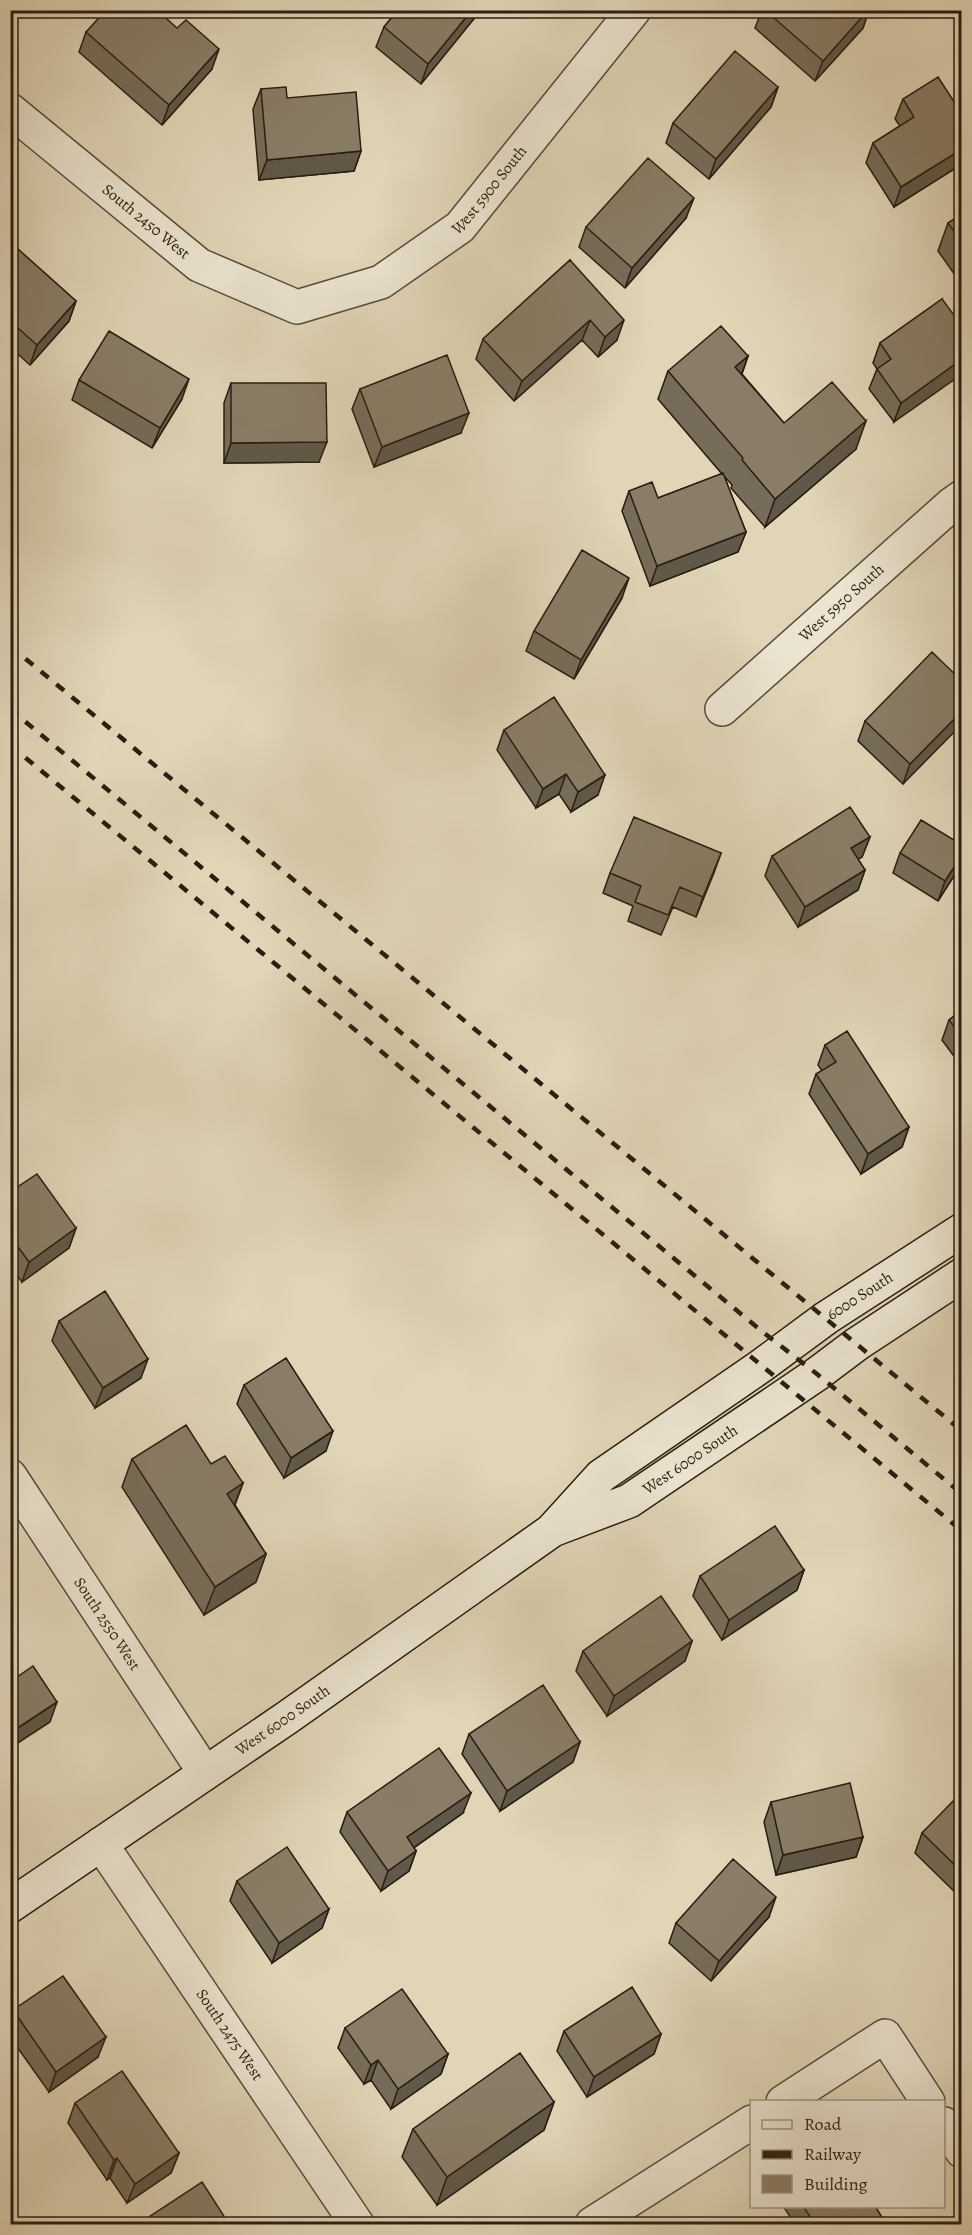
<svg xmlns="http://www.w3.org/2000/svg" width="972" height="2235" font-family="Alegreya,serif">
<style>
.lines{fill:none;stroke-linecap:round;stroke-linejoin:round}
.street-casing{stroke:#584b3a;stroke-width:36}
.secondary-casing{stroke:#2a1d10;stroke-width:36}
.street{stroke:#ebe4d0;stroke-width:33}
.secondary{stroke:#ebe4d0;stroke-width:33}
.rail{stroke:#2a1d10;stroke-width:4.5;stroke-dasharray:10 10;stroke-linecap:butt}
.wall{fill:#766c59;stroke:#2a1d10;stroke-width:1.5}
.shaded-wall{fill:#605848;stroke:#2a1d10;stroke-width:1.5}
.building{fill:#897d67;stroke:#2a1d10;stroke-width:1.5}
.labels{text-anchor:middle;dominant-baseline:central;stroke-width:4.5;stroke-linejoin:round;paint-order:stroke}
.street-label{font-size:16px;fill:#2a1d10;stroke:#ebe4d0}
</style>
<rect width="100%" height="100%" fill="#e0d5b7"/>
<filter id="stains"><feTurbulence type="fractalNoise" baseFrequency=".00333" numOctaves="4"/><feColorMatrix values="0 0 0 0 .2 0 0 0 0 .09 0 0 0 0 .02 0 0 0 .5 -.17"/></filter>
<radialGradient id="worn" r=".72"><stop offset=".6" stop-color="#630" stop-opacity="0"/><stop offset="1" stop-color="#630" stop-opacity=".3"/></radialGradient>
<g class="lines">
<defs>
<g id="street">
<path id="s1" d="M10,110L199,265L297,307L381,282L460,227L634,10"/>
<path id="s2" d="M722,709L952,504L962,497"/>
<path id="s3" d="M10,1476L205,1773"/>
<path id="s4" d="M101,1844L357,2224"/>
<path d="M783,2102L885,2036L928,2102"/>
<path d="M944,2124L962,2151"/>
<path d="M592,2224L752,2122"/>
</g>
<g id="secondary">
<path id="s5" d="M555,1529L629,1501L817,1374L857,1344L962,1275"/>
<path id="s6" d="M10,1906L288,1717L551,1531L601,1476L761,1366L826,1318L962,1230"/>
</g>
</defs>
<use href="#street" class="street-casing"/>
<use href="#secondary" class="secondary-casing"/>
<use href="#street" class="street"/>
<use href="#secondary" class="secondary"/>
<path class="rail" d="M10,646L962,1431
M10,709L764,1333L817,1374L962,1494
M10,745L962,1531"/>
</g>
<path class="wall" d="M398,10H481L421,84L376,47L384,27Z
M762,10H869L863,28L815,81L755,28Z
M86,32L212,69L162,125L79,52Z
M778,87L771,107L709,179L666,143L673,123Z
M261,89L287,98L361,151L354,171L259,180L253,109Z
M903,99L962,114V164L894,207L866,163L873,143L900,126L895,119Z
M962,214V285L938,251L948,223Z
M686,218L625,288L579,247L586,227Z
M10,242L76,301L69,321L30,365L10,347Z
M570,260L617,340L598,357L582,340L514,401L476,359L483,339Z
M942,299L894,422L869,389L877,369L873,363L880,343Z
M748,356L742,374L784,423L856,449L765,527L731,488L732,485L724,476L746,532L738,552L650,586L622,511L629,491L658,498L722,474L658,399L668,371Z
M79,380L182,399L152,448L72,400Z
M231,383L319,462L224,463V403Z
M360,389L461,433L374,467L352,409Z
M622,598L574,679L526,651L534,631Z
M962,640V656L958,651Z
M962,681L903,784L858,741L865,721Z
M504,730L598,795L571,812L559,794L536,808L497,750Z
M870,837L862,857L858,859L865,870L858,890L798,927L765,876L772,856Z
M962,845V860L959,868L938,901L893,873L900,853Z
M721,853L696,917L673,907L661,935L628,921L633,906L603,893L610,873Z
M962,1010V1067L942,1040L949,1020Z
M825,1045L909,1127L902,1147L861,1174L809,1094L816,1074L822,1071L818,1065Z
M10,1192L76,1228L69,1248L22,1282L10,1266Z
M59,1321L141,1378L95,1408L52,1341Z
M244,1385L326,1451L284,1478L237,1404Z
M132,1459L211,1464L243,1483L235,1505L266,1554L256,1582L204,1615L122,1487Z
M804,1570L797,1590L722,1640L693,1596L700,1576Z
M692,1641L685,1661L607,1716L576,1671L583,1651Z
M469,1734L580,1742L573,1762L500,1811L462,1754Z
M962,1797V1899L915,1853L922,1833Z
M771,1802L863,1837L856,1857L776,1875L764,1822Z
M347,1812L463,1813L414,1848L416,1851L409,1871L381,1891L340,1832Z
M237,1881L329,1909L322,1928L272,1963L230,1901Z
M769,1917L711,1981L669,1943L676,1923Z
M13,2010L98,2057L49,2092L10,2037V2018Z
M345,2028L448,2054L441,2074L391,2109L371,2080L364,2084L338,2048Z
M564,2031L661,2034L654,2054L587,2097L557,2051Z
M554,2102L544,2130L437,2205L402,2157L413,2129Z
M75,2103L179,2153L171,2173L127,2203L110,2178L107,2180L68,2123Z
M783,2206H875L886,2224H795Z"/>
<path class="shaded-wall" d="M472,10H481L421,84L428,64Z
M868,10H869L863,28L815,81L823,61Z
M219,49L212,69L162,125L169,105Z
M778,87L771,107L709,179L716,159Z
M962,149V164L894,207L901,187Z
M361,151L354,171L259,180L267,160Z
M694,198L686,218L625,288L632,268Z
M76,301L69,321L30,365L37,345Z
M590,320L582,340L514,401L522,381Z
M624,320L617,340L598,357L605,337Z
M748,356L738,384L735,367Z
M962,359V374L894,422L901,403Z
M189,379L182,399L152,448L160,428Z
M469,413L461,433L374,467L382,447Z
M866,421L856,449L765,527L775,499Z
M327,442L319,462L224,463L231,443Z
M746,532L738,552L650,586L657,566Z
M629,578L622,598L574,679L581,660Z
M962,711V724L903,784L910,764Z
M566,774L559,794L536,808L543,789Z
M605,775L598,795L571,812L578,792Z
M870,837L862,857L844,868L851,848Z
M721,853L714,873L696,917L703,897Z
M962,855V860L959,868L938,901L945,881Z
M865,870L858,890L798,927L805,907Z
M909,1127L902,1147L861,1174L868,1154Z
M76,1228L69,1248L22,1282L29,1262Z
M148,1359L141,1378L95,1408L103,1388Z
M333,1431L326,1451L284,1478L291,1458Z
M243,1483L232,1511L227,1494Z
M266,1554L256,1582L204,1615L215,1587Z
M804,1570L797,1590L722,1640L729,1620Z
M692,1641L685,1661L607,1716L614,1696Z
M57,1702L50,1722L10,1748V1733Z
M580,1742L573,1762L500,1811L507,1791Z
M471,1793L463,1813L400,1857L407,1837Z
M863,1837L856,1857L776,1875L783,1855Z
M416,1851L409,1871L381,1891L388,1871Z
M776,1897L769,1917L711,1981L719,1961Z
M329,1909L322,1928L272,1963L279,1943Z
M661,2034L654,2054L587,2097L594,2077Z
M106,2037L98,2057L49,2092L56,2072Z
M448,2054L441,2074L391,2109L398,2089Z
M378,2060L371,2080L364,2084L371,2065Z
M554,2102L544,2130L437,2205L447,2177Z
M179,2153L171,2173L127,2203L135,2184Z
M117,2158L110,2178L107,2180L114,2160Z"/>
<path class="building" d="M106,10H157L177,28L186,20L219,49L169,105L86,32Z
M398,10H472L428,64L384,27Z
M765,10H868L823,61Z
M735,51L778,87L716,159L673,123Z
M938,77L962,114V149L901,187L873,143L914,117L903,99Z
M286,87L287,98L356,92L361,151L267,160L261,89Z
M648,158L694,198L632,268L586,227Z
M962,214V242L948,223Z
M10,242L76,301L37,345L10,321Z
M570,260L624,320L605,337L590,320L522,381L483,339Z
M942,299L962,326V359L901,403L877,369L891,359L880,343Z
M721,326L748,356L735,367L784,423L832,382L866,421L775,499L742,460L743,458L668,371Z
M109,331L189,379L160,428L79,380Z
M447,355L469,413L382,447L360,389Z
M231,383H326L327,442L231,443Z
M723,473L746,532L657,566L629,491L652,482L658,498Z
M582,550L629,578L581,660L534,631Z
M932,652L962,681V711L910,764L865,721Z
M554,697L605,775L578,792L566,774L543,789L504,730Z
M850,807L870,837L851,848L865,870L805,907L772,856Z
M634,817L721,853L703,897L680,887L668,915L635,902L641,886L610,873Z
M921,820L962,845V855L945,881L900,853Z
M962,1010V1037L949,1020Z
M847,1031L909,1127L868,1154L816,1074L836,1062L825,1045Z
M37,1174L76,1228L29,1262L10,1236V1192Z
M105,1291L148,1359L103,1388L59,1321Z
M286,1358L333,1431L291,1458L244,1385Z
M186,1425L211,1464L225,1456L243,1483L227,1494L266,1554L215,1587L132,1459Z
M775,1526L804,1570L729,1620L700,1576Z
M661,1596L692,1641L614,1696L583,1651Z
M33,1666L57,1702L10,1733V1682Z
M543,1685L580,1742L507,1791L469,1734Z
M439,1748L471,1793L407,1837L416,1851L388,1871L347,1812Z
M850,1783L863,1837L783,1855L771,1802Z
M959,1795L962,1797V1872L922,1833Z
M287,1847L329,1909L279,1943L237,1881Z
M733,1859L776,1897L719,1961L676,1923Z
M63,1976L106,2037L56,2072L13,2010Z
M632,1987L661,2034L594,2077L564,2031Z
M402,1989L448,2054L398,2089L378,2060L371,2065L345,2028Z
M520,2053L554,2102L447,2177L413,2129Z
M122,2071L179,2153L135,2184L117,2158L114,2160L75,2103Z
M202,2182L229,2224H143L141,2222Z
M803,2206H875L886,2224H815Z"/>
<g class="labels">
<g class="street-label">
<text stroke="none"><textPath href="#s1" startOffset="582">West 5900 South</textPath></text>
<text stroke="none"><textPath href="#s1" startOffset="176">South 2450 West</textPath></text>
<text stroke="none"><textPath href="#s2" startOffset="160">West 5950 South</textPath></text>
<text stroke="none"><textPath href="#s6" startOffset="1048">6000 South</textPath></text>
<text stroke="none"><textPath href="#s5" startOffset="153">West 6000 South</textPath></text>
<text stroke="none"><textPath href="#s3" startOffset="177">South 2550 West</textPath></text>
<text stroke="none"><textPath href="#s6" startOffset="330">West 6000 South</textPath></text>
<text stroke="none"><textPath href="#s4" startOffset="230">South 2475 West</textPath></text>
</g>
</g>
<rect width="972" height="2235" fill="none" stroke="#e0d5b7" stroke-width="36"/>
<rect x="12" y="12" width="948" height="2211" fill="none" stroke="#2a1d10" stroke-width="3"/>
<rect x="18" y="18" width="936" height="2199" fill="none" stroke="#2a1d10" stroke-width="1.5"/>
<rect x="750" y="2100" width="195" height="108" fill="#ebe4d0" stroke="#9e9483" stroke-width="1.5"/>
<rect x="762" y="2120" width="30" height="9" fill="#ebe4d0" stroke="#9e9483" stroke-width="1.5"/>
<text x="804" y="2130" font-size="18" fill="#2a1d10">Road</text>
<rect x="762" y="2150" width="30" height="9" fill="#2a1d10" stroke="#9e9483" stroke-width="1.5"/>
<text x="804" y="2160" font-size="18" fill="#2a1d10">Railway</text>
<rect x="762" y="2175" width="30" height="18" fill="#897d67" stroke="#9e9483" stroke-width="1.5"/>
<text x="804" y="2190" font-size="18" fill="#2a1d10">Building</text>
<rect width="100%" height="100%" filter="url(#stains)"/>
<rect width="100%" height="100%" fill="url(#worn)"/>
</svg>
